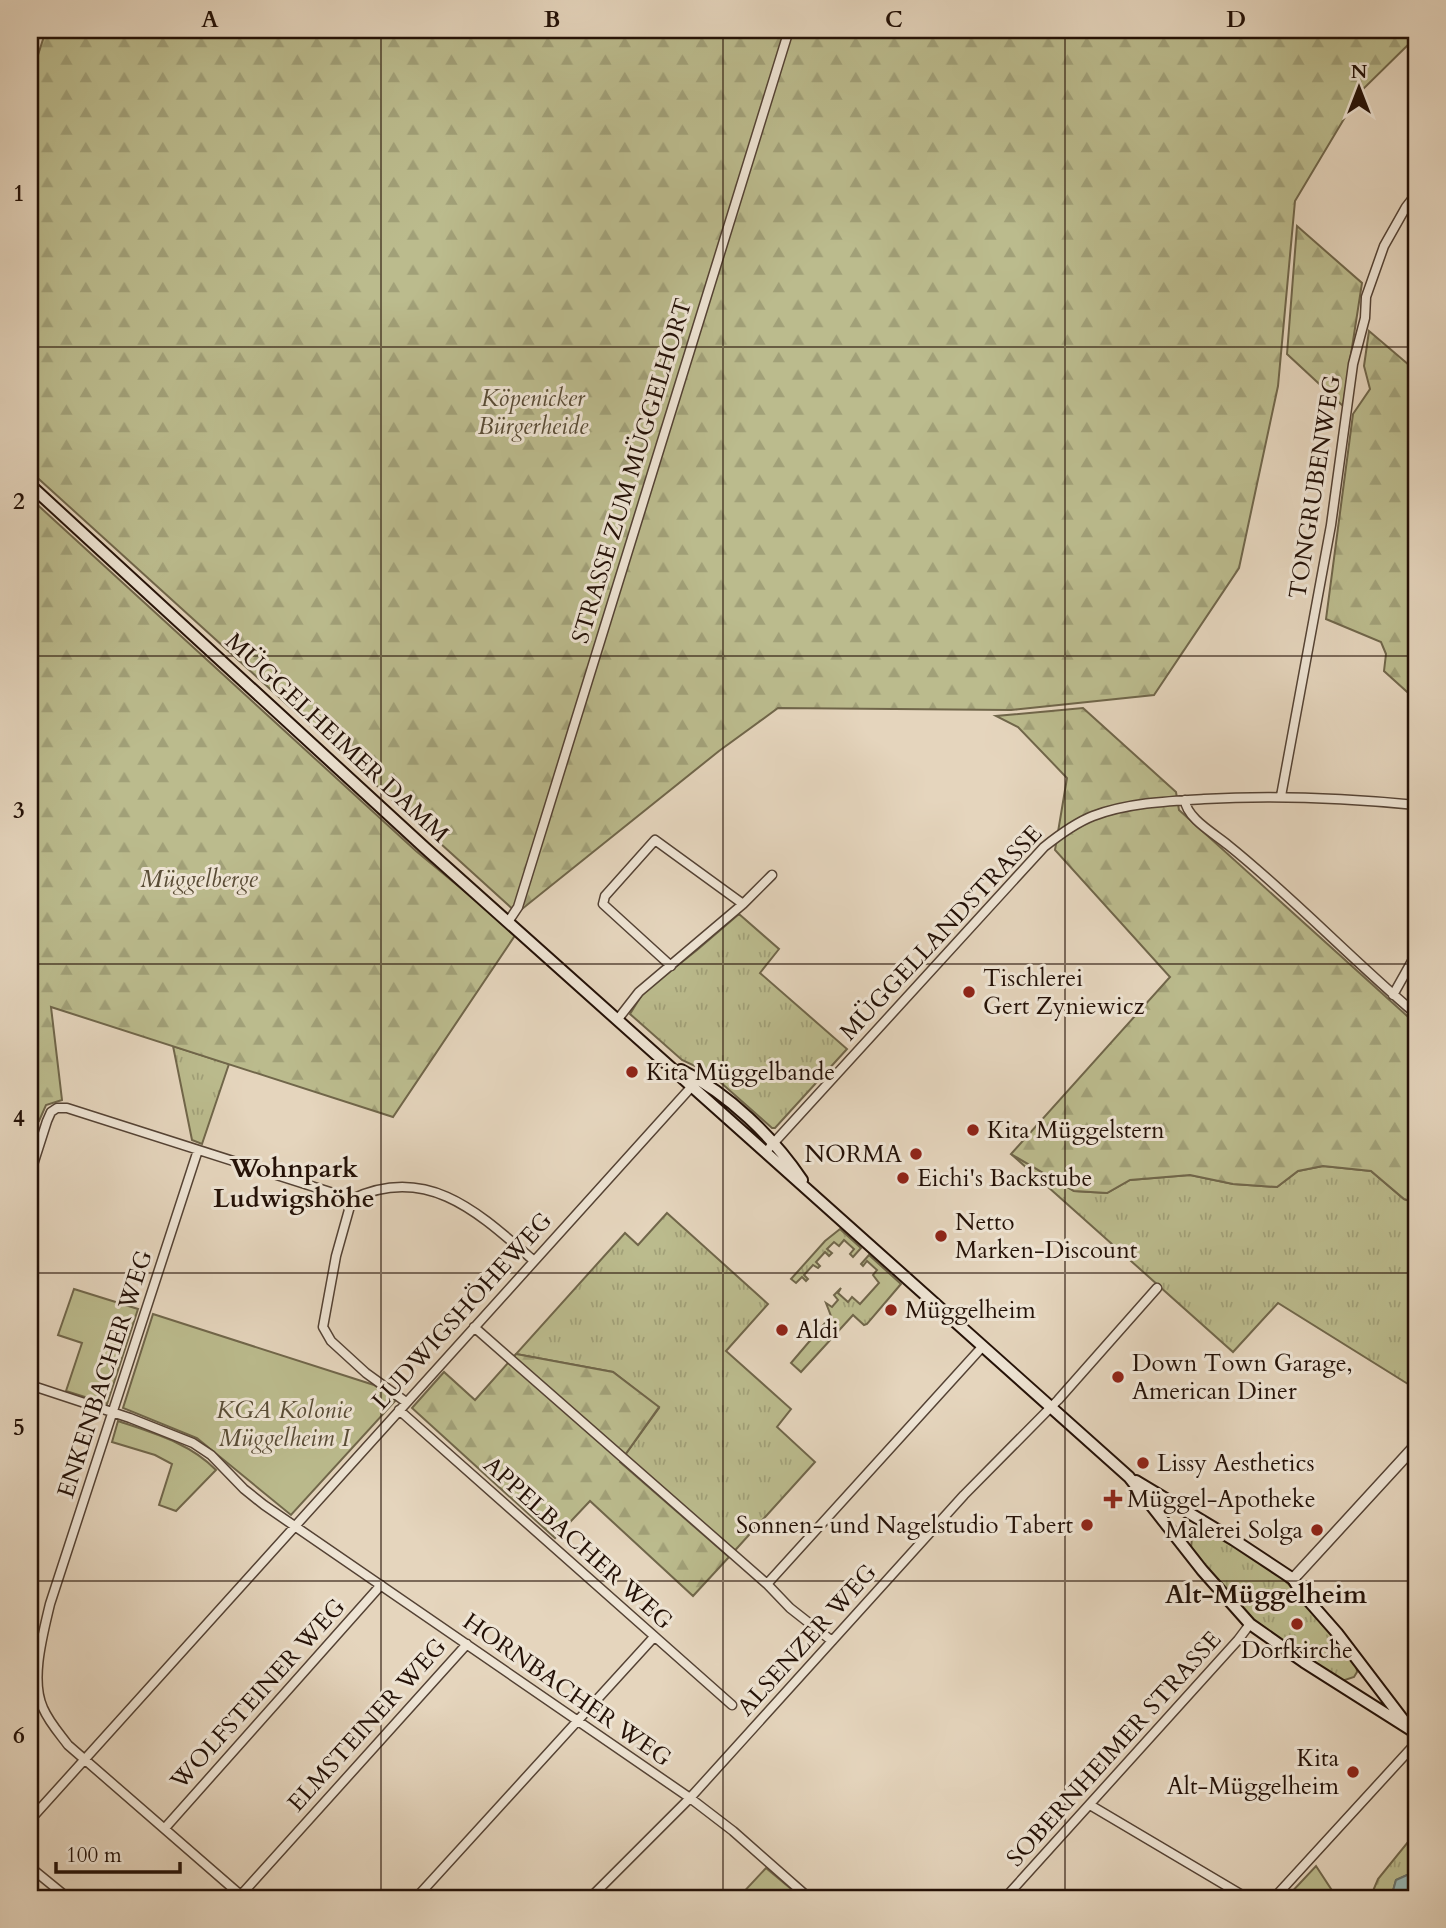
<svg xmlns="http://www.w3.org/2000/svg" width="1446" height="1928" font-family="Cardo,serif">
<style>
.grass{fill:url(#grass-tufts);stroke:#70664a;stroke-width:2}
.forest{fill:url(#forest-firs);stroke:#70664a;stroke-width:2}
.garden{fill:#bbbb8d;stroke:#70664a;stroke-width:2}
.water{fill:#97b8b6;stroke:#697570;stroke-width:2}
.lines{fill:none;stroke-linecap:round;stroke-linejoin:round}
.minor-casing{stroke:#544234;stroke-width:11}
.tertiary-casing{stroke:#544234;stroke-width:13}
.secondary-casing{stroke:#241107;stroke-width:14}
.minor{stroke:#eee4d4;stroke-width:8}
.tertiary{stroke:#eee4d4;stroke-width:10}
.secondary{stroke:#eee4d4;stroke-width:10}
.grid{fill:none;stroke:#241107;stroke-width:2;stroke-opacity:0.55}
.poi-dot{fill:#8f2418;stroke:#eee4d4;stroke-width:2.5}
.labels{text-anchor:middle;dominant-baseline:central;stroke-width:6;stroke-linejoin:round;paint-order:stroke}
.park-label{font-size:24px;font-style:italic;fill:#594c36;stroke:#eee4d4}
.street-label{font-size:24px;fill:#241107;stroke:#eee4d4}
.poi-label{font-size:24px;fill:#241107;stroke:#eee4d4;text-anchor:start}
.neighbourhood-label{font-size:26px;font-weight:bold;fill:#241107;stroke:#eee4d4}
.neatline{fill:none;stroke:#241107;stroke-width:2.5}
.grid-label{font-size:23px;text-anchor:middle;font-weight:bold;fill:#241107}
</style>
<defs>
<pattern id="grass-tufts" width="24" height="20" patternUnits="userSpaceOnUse" patternTransform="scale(1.75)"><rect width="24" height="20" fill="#bbbb8d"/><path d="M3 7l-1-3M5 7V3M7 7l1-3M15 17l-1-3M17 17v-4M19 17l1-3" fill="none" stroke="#a1a078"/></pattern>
<pattern id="forest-firs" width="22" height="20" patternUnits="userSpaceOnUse" patternTransform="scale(1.75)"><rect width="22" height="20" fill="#bbbb8d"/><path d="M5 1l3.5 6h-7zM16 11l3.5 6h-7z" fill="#a1a078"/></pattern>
</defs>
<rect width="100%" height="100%" fill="#e5d5bd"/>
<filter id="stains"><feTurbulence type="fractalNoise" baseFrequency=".00286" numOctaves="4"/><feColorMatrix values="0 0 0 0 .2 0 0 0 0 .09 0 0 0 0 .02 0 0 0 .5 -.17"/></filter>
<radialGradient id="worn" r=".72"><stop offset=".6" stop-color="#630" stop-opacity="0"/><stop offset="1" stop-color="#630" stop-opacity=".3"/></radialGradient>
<path class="grass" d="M739,914L779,949L760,973L847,1049L775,1128H772L710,1073L682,1060L630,1014L643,993L697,950Z
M173,1046L229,1064L202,1144L192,1140Z
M1011,1154L1074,1191L1107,1193L1130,1180L1190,1175L1233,1184L1277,1187L1298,1171L1323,1166L1371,1171L1404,1199L1416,1203V1389L1278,1303L1233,1352Z
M667,1213L768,1304L726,1351L791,1409L777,1427L815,1462L729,1557L620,1462L659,1408L613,1372L516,1354L625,1233L638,1245Z
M840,1229L861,1248L853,1257L850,1254L854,1249L844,1240L839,1246L834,1242L827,1249L832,1253L829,1256L825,1252L816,1262L820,1266L818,1268L813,1265L804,1275L808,1279L806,1281L802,1277L796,1283L791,1279L825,1241Z
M869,1255L901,1284L867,1324L864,1325L853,1315L801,1372L791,1363L831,1316L826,1303L832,1307L838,1300L834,1295L841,1288L838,1293L848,1302L852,1297L860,1304L879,1283L873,1275L877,1270L867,1261L863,1266L861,1264Z
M1202,1529L1210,1530L1277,1574L1303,1597L1356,1663L1357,1672L1354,1677L1342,1681L1286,1647L1238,1608L1191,1548L1192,1538Z
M1416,1832V1871L1396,1880L1391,1898H1370L1378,1879Z
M1316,1866L1337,1898H1286Z"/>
<path class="forest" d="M46,30H1416V37L1360,92L1295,201L1278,386L1239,568L1154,695L1011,710L778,708L719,751L517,913L30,471V80Z
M1297,226L1362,283L1343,406L1287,354Z
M1369,331L1416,371V700L1384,671L1386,654L1381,642L1326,619L1353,414L1370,389L1364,366Z
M30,498L416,851L516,934L393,1117L51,1007L62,1100L46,1105L39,1121L30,1118Z
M1083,708L1176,792L1179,810L1416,1024V1203L1404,1199L1371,1171L1323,1166L1298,1171L1277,1187L1233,1184L1190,1175L1130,1180L1107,1193L1074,1191L1011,1154L1170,977L1055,850L1067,778L1018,727L996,716Z
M516,1354L613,1372L659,1407L620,1462L729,1557L693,1596L590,1501L555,1538L412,1408L444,1372L475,1400Z"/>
<path class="garden" d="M74,1289L138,1309L107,1404L66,1391L82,1343L58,1335Z
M153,1314L374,1385L396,1400L291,1515L197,1438L123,1408Z
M118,1421C153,1433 190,1443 216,1470L176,1511L159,1505L172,1464L155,1455L112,1442Z
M766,1868L802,1898H738Z"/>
<path class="water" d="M1416,1871V1898H1391L1396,1880Z"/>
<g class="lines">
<defs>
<path id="minor" d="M1281,796L1331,525L1353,364L1365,318L1366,297L1384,246L1406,207L1416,194
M1185,800C1186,818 1215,834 1228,845C1294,898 1352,960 1416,1014
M508,922L518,907L789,30
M671,966L603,904L605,896L655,840L743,904
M1393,995L1416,954
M618,1019L639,992L743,904L772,875
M770,1147L1044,847C1059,835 1075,823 1093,816C1127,803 1168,801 1204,799C1275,795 1345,798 1416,805
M198,1150L50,1604C43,1634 30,1680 43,1708C49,1722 59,1733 68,1745L244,1898
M30,1174L47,1121L51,1112L57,1108H67L352,1199C428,1163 480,1214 533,1260
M352,1199L336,1256L323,1327L331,1341L366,1373L406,1402
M474,1327L767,1584L790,1608L832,1641
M30,1385L130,1418L193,1443L211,1455L244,1489L264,1505L690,1798L733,1831L809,1898
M399,1410L732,1705
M767,1584L983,1346
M1090,1805L1247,1898
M30,1820L694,1084
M165,1828L381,1585
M30,1867L68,1898
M241,1895L467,1644
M416,1898L654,1637
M590,1898L690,1798L964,1495L1058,1400L1157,1288
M1005,1898L1238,1640L1250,1624
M1274,1898L1416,1743"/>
<path id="tertiary" d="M1293,1579L1416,1445"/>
<path id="secondary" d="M30,485L425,848L1129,1477L1202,1570L1250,1624L1304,1662L1416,1733
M681,1070C729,1094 773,1137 802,1180
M1136,1481L1234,1540L1293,1579L1301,1592L1337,1633L1404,1721"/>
</defs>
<use href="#minor" class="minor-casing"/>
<use href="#tertiary" class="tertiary-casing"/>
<use href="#secondary" class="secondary-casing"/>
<use href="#minor" class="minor"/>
<use href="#tertiary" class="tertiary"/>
<use href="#secondary" class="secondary"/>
</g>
<path class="grid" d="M381,30V1898M723,30V1898M1065,30V1898M30,347H1416M30,656H1416M30,964H1416M30,1273H1416M30,1581H1416"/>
<g class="poi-dot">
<circle cx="969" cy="992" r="7"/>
<circle cx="632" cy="1072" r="7"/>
<circle cx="973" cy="1130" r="7"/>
<circle cx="916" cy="1154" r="7"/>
<circle cx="903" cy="1178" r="7"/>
<circle cx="941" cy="1236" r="7"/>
<circle cx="891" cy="1310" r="7"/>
<circle cx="782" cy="1330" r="7"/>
<circle cx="1118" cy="1377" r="7"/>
<circle cx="1143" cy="1463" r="7"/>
<path d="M1109.5 1488.5h7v7h7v7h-7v7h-7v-7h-7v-7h7z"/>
<circle cx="1087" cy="1525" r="7"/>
<circle cx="1317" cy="1530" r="7"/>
<circle cx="1297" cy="1624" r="7"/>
<circle cx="1353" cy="1772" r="7"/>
</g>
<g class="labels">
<g class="park-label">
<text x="533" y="398">Köpenicker<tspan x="533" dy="28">Bürgerheide</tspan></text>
<text x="199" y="879">Müggelberge</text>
<text x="284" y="1410">KGA Kolonie<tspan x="284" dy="28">Müggelheim I</tspan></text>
</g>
<g class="street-label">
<text transform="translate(632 471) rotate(-73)">STRASSE ZUM MÜGGELHORT</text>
<text transform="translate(1315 487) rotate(-81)">TONGRUBENWEG</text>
<text transform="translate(337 738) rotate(43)">MÜGGELHEIMER DAMM</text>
<text transform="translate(941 933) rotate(-47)">MÜGGELLANDSTRASSE</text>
<text transform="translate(462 1311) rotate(-48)">LUDWIGSHÖHEWEG</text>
<text transform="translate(105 1374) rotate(-72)">ENKENBACHER WEG</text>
<text transform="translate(578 1543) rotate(42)">APPELBACHER WEG</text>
<text transform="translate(807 1640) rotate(-48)">ALSENZER WEG</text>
<text transform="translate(567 1690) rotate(35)">HORNBACHER WEG</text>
<text transform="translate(258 1694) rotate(-48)">WOLFSTEINER WEG</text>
<text transform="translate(367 1725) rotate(-48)">ELMSTEINER WEG</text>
<text transform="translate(1114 1749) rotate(-48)">SOBERNHEIMER STRASSE</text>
</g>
<g class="poi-label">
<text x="983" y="978">Tischlerei<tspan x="983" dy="28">Gert Zyniewicz</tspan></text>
<text x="646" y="1072">Kita Müggelbande</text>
<text x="987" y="1130">Kita Müggelstern</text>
<text x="902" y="1154" text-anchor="end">NORMA</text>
<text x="917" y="1178">Eichi's Backstube</text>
<text x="955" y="1222">Netto<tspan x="955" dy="28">Marken-Discount</tspan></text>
<text x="905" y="1310">Müggelheim</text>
<text x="796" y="1330">Aldi</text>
<text x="1132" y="1363">Down Town Garage,<tspan x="1132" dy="28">American Diner</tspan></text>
<text x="1157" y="1463">Lissy Aesthetics</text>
<text x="1127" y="1499">Müggel-Apotheke</text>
<text x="1073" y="1525" text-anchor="end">Sonnen- und Nagelstudio Tabert</text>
<text x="1303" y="1530" text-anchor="end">Malerei Solga</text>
<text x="1297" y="1650" text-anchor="middle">Dorfkirche</text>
<text x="1339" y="1758" text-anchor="end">Kita<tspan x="1339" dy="28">Alt-Müggelheim</tspan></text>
</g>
<g class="neighbourhood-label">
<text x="294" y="1168">Wohnpark<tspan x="294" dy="30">Ludwigshöhe</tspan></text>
<text x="1266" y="1594">Alt-Müggelheim</text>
</g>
</g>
<rect width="1446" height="1928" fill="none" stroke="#e5d5bd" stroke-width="77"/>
<g transform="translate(1359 88)" stroke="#eee4d4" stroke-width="5" paint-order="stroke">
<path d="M0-5L12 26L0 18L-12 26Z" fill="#241107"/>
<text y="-10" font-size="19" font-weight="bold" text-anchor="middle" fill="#241107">N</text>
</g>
<path d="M56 1862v10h124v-10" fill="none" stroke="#241107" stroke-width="3.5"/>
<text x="66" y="1862" font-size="21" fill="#241107" stroke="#eee4d4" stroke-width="5" paint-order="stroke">100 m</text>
<rect x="38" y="38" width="1370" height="1852" class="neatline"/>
<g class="grid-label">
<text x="210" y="27">A</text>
<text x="552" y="27">B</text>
<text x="894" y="27">C</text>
<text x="1236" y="27">D</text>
<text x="19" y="201">1</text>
<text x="19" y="509">2</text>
<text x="19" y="818">3</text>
<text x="19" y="1126">4</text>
<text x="19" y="1435">5</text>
<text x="19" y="1743">6</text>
</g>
<rect width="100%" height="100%" filter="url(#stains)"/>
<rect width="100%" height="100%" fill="url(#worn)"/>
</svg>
